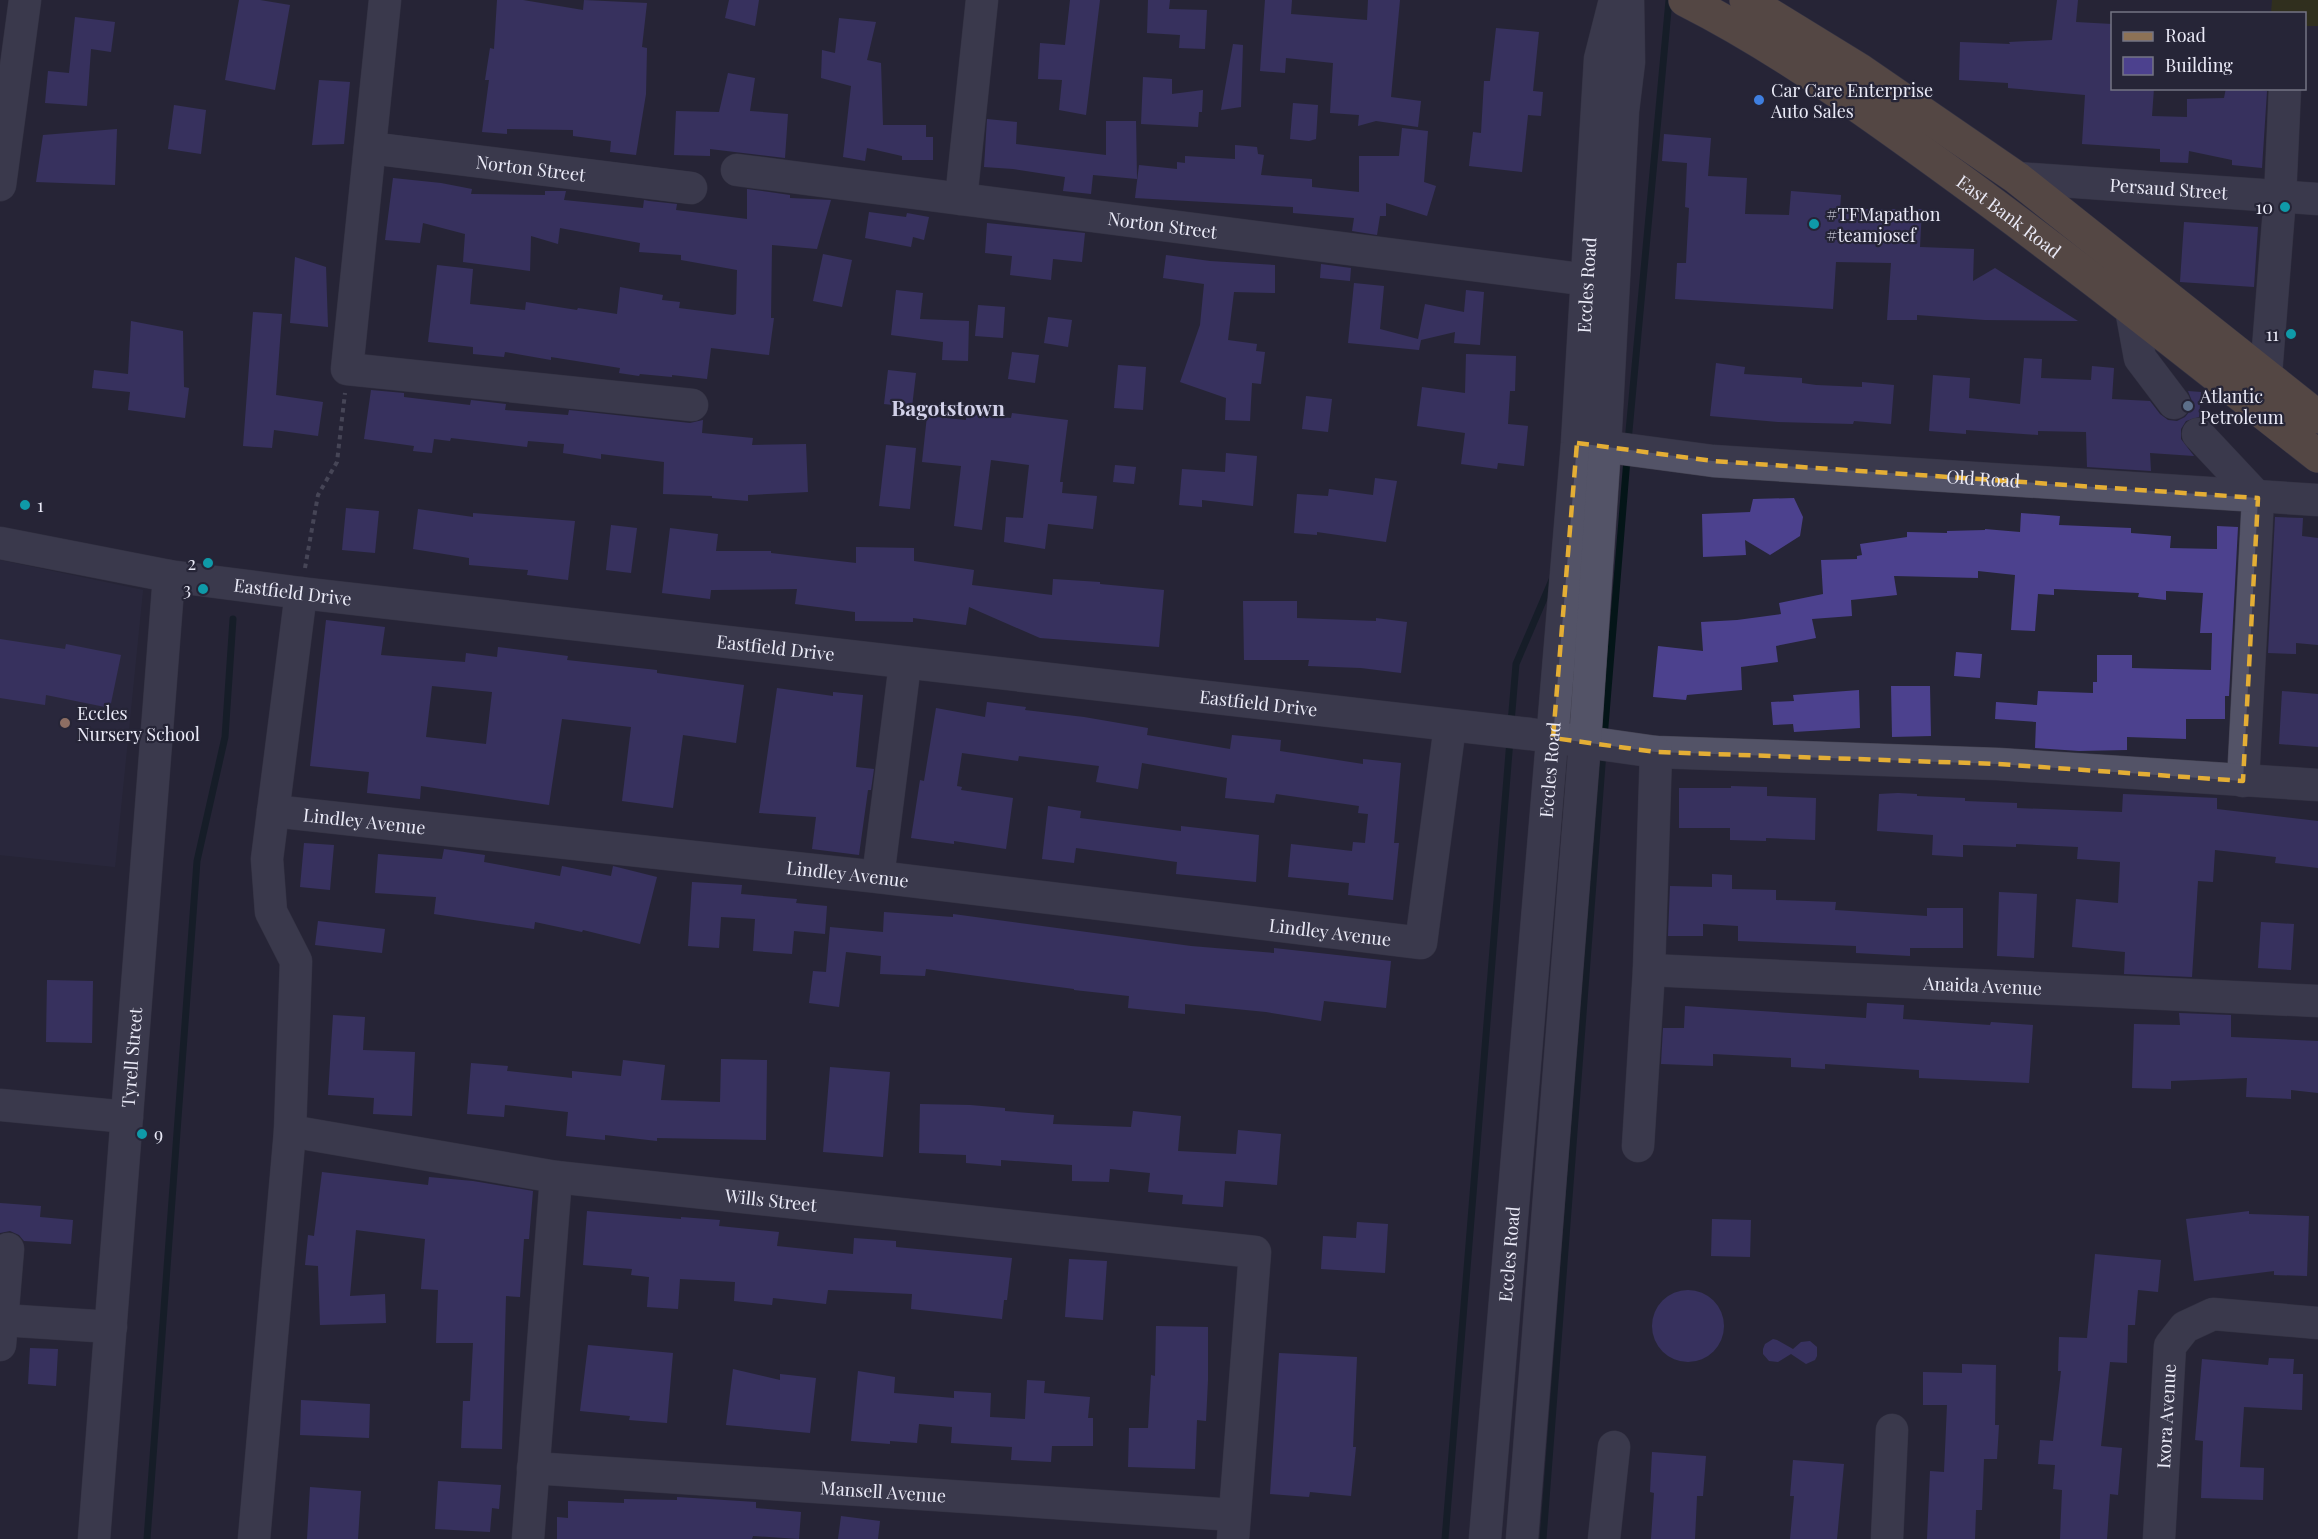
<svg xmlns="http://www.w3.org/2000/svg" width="2318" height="1539" font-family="'Playfair Display',serif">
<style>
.built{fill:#2e2c44}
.green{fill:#3c3d02}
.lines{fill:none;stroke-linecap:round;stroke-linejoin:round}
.stream{stroke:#041518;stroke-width:7}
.building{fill:#4c418e;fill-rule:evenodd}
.minor-casing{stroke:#444352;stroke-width:33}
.major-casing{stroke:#444352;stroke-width:34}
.path{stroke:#6d6d7d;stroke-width:4;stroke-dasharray:4.5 4.5;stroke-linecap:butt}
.minor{stroke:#535367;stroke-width:32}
.major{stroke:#8d7256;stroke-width:33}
.marked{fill:none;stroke:#e4ae35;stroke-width:4.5;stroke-dasharray:12 8;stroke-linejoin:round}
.shop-dot{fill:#3f7fe0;stroke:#262537;stroke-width:2}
.culture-dot{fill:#0f9aa8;stroke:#262537;stroke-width:2}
.service-dot{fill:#5c6f8a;stroke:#262537;stroke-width:2}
.education-dot{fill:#8d6e63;stroke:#262537;stroke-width:2}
.labels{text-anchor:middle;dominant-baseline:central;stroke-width:4.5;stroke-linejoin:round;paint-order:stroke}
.poi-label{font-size:18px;fill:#eaeaf7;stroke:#262537;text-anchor:start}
.street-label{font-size:18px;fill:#eaeaf7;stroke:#262537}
.quarter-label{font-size:21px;font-weight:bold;fill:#d2d1e9;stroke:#262537}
</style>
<rect width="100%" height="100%" fill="#262537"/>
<path class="built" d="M0,560L143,590L115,867L0,855Z"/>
<path class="green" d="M2272,0H2318V26H2305L2304,14L2271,13Z"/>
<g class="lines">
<path class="stream" d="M1628,442L1669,0
M1511,723L1516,664L1552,580
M1604,738L1627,459
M147,1539L197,861L225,737L233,619
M1445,1539L1510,740
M1543,1539L1603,752"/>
</g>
<path class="building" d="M239,0H260L290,5L275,90L225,80Z
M497,0H523L583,10L584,0L647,3L642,47L647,48L646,94L636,155L610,152L611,141L573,136V130L507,129V134L482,132L489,80H485L490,48L494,49Z
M729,0H759L755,26L725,18Z
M1070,0H1100L1086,115L1059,110L1062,80L1038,79L1040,43L1065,45Z
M1148,0H1170L1169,9L1207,10L1205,49L1179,48L1180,35L1147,33Z
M1265,0H1292L1291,14L1367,20L1368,0H1400L1391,97L1421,101L1418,127L1376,121L1358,126L1359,115L1330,113L1333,63L1286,58L1285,73L1260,71Z
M2057,0H2078L2076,22L2112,24V88H2154L2152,116L2187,117V99L2224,98L2226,88H2249L2267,91L2262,168L2232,165V160L2189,151L2188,163L2160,162V149L2082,144L2085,95L2008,88V83L1959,80L1960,42L2010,44L2009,42L2052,40Z
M75,17L115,22L111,52L91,49L87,106L45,103L48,71L69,73Z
M839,18L876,22L867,60L881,63L883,125H926V137H933V160H902V156L867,148L865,161L843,157L851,86L821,78L822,50L835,53Z
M1496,28L1539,32L1533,91L1543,92L1541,116L1528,115L1522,172L1469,166L1473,132L1481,133L1484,81H1490Z
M1233,44L1243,45L1241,107L1221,110Z
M728,73L755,78L750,111L788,114L785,158L710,149V156L674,155L676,111L719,112Z
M1143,77L1172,79V94L1203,90L1202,112H1199L1198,127L1141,124Z
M319,80L350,82L344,144L312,145Z
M1293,103L1318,105L1316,139L1309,141L1290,139Z
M174,105L206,110L201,154L168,149Z
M987,119L1017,122L1016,144L1106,155V121H1136L1137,179L1093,175L1091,194L1063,191L1065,177L1013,169L984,167Z
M1402,128L1428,131L1424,182L1436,186L1427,216L1386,203V216H1380L1377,235L1352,231L1354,218L1293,213V207L1135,198L1139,165L1177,169V162L1185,163V156L1235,159V145L1257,147L1258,154L1264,155L1261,175L1312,179V187L1359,192V156H1399Z
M117,129L115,185L36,182L43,135Z
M1664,134L1711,138L1708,176L1747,178L1745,214L1789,215L1791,191L1841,195L1840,209H1922L1920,247L1974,249L1973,281L1995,268L2078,321L1985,320L1917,315V320H1887L1891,263L1836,262L1833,309L1675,299L1677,263H1686L1689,208L1685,207L1687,163L1662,161Z
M393,178L441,183L472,189L471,194L545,195V191H566L564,200L643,208L644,200L649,201L677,204L676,210L747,219V189L790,195V198L831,200L817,249L772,245L771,318H774L769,355L711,348L707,379L672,375V377L640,374L639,376L619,373L620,368L551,357V360L505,352L504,357L473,354V347L428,342L437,265L473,269L470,304L525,310L526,302L577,310L578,308L617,314L620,287L663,295L662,300L680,302L679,308L733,315L736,314L737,270L681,260V255L639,252L640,243L560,228L558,244L531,236L530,271L463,262L465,234L423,223L420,243L385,240Z
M869,212L906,217L907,213L929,217L924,240L913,237L911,247L865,238Z
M2184,222L2258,227L2254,287L2180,282Z
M987,223L1085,233L1082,262L1053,259L1051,280L1010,275L1012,256L985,253Z
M823,254L852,260L842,307L813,301Z
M1166,255L1210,261L1275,265V293L1234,292L1228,340L1257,344L1256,351L1265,352L1261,384L1252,383L1250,421L1225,420L1226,398L1180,382L1200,325L1204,284L1163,278Z
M295,257L326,267L328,327L290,323Z
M1321,264L1351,268L1350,281L1320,278Z
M1354,283L1384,286L1380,329L1418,339L1425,304L1464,312L1466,290L1484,292L1480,345L1454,343L1455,332L1421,340L1419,350L1348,343Z
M896,290L923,293L920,319L969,321L968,361L942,360L943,342L891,335Z
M978,305L1005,307L1003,338L975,336Z
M253,312L282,314L276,395L323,402L318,436L274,430L272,448L243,446Z
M1048,317L1072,320L1068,347L1044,343Z
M131,321L183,331L184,387L189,388L185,418L128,410L130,392L92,388L94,370L128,374Z
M1012,352L1039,355L1035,383L1008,379Z
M1466,354L1516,356L1515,391H1510L1508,424L1528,426L1524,466L1498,463L1497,469L1461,464L1465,433L1417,426L1422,387L1465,393Z
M2024,358L2042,359L2041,378L2091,380L2092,366L2114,368L2112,399L2150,401L2160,414L2168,420L2177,421L2185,417L2190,411L2192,401L2188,391L2201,392L2199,417L2186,421L2181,429V439L2194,456L2150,453L2151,471L2087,467L2086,432L2038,431V435L1966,430V434L1929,431L1933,375L1970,378L1969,398L2020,404Z
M1716,363L1745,367L1744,374L1802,378V383L1816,385L1862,387V382L1894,385L1891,424L1854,421L1853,424L1778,422L1710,416Z
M1118,365L1146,367L1143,410L1114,408Z
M888,370L916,373L912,407L884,404Z
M371,390L404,393V397L470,405L471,400L506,404L505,410L568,415L569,410L690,423L703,420L702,433L753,438L752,445L806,444L808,492L748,495V501L712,498V496L663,494L664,462L601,454V459L563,453L564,444L528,441L527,447L451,438L450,441L434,439L432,453L413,451L414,446L364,439Z
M1306,396L1332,399L1328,432L1302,429Z
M1012,413L1068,420L1060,482H1063L1062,493L1097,496L1093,529L1048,524L1045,549L1004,542L1006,517L1023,518L1029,465L991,460L982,530L954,526L961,466L922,462L927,416L966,420V414L1011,418Z
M886,445L916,448L910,509L879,506Z
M1226,453L1257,456L1253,506L1202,500V507L1179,505L1182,469L1225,472Z
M1115,465L1136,467L1134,484L1113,482Z
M1375,478L1397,481L1386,542L1317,532V535L1294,533L1297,494L1328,496L1329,489L1373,495Z
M1794,498L1803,517L1800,536L1770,555L1745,540L1746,555L1703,557L1702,514L1750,512L1753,499Z
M346,508L379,511L375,553L342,550Z
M418,509L473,517V513L575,521L568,580L527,575L528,570L469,565V558L413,549Z
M2021,513L2060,516L2059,525L2131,528V533L2171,536L2170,548L2217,549V526L2238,527L2229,696H2225V719H2186V739L2127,737V750L2079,751L2035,748L2036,722L1995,719L1996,702L2037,705L2038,691L2093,693V682H2097V655H2132V668L2211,670L2212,633H2200L2203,593L2166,591V600L2138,597L2139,593L2054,589V595L2038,594L2035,631L2011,630L2015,575L1978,571V578L1894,576L1897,595L1851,600L1852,616L1812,619L1816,638L1776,646L1778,662L1741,667L1742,690L1687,695L1686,700L1653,697L1658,646L1703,651L1701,622L1737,620L1781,614L1779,603L1823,594L1821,560L1857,559V556L1862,555L1860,544L1907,537V532L1947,533V531L1985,530V529L2020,532Z
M2275,517L2303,518L2302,536L2318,538V645L2296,643V654L2268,653Z
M611,525L637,528L631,573L606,570Z
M670,528L718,534L716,551H771V553L856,563V547L914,548V561L974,570L972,585L1052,595L1053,579L1100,582V584L1164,590L1159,647L1040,638L969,607L966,625L913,618V622L855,621V612L795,604L797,589L711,590L710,599L662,593Z
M1243,601H1297V618L1376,621V618L1407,622L1401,673L1361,668L1308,666L1309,660H1244Z
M326,620L385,627L381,655L465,662L466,653L497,657L498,647L568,656L567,660L657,670V673L744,685L736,743L683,735L673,808L622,801L631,727L562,719L549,805L421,786L420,799L367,793L369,772L310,766ZM432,686L492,692L486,744L426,737Z
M0,639L65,649L66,644L121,655L110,708L46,695L45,705L0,698Z
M1956,652L1982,654L1980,678L1954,676Z
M1891,686H1930L1931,736L1892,737Z
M777,688L833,696V692L863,695L856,767L874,769L871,790H868L859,855L812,849L816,817L759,813Z
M1859,690L1860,728L1794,732L1793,724L1773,725L1771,702L1794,701L1793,695Z
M2282,691L2318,694V747L2279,744Z
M987,702L1026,707L1025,710L1084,717L1148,728L1147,735L1230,749L1232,735L1281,740L1280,751L1363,764V759L1401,763L1394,843H1399L1393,900L1348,895L1349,883L1288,877L1291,844L1352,851L1353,842L1365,843L1368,814L1358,813L1359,806L1276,794L1274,803L1225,798L1227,778L1142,763L1138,789L1096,782L1099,766L1019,756L1018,761L962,753L957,786L962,787L961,790L1013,798L1006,849L954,841V844L911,838L920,780L924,781L936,708L985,717Z
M1731,786L1767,787V796L1816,798L1815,840L1766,838V841L1730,840V828H1679V788H1731Z
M1898,793L1917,794V796L1965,798V801L2017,803V808L2122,812L2123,794L2217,798V809L2318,821V868L2275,863L2276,857L2215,850L2213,882L2198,881L2192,977L2124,974L2125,952L2072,947L2076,899L2118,903L2120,862L2077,859L2078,847L2016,844V847L1963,845V857L1932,855L1933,835L1877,831L1879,794Z
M1048,806L1081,811L1080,818L1181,831V826L1259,835L1256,882L1176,874L1177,862L1076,848L1074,863L1042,859Z
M304,843L334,845L330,890L300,887Z
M444,849L485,855L484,862L560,876L562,866L611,876L613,866L657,877L640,944L583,930L582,932L535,922L534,929L434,914L436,897L375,893L378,854L442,859Z
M1712,874L1732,875V889L1776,890V900L1836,902L1835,910L1927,916V908H1963V948H1910V956L1856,953V946L1738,941V926L1703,924V936H1668L1670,886L1712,887Z
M692,882L742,885L741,894L797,899L796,903L827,906L825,934L794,931L792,954L753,951L755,919L721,917L719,948L688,946Z
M1999,892L2037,894L2034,958L1997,956Z
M884,912L953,917V914L1191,946L1274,953V948L1391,961L1386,1008L1324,1001L1321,1021L1266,1012L1185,1004V1014L1128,1008L1129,996L1074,990V989L926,969L925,976L880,974L881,956L846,952L839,1007L809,1003L813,971L826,972L830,927L883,932Z
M318,921L385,929L382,953L315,945Z
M2261,922L2294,924L2291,970L2258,968Z
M47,980L93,981L92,1043L46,1042Z
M1867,1003L1904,1005L1903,1019L1990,1025L1991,1022L2033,1025L2029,1083L1919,1078V1070L1825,1064V1069L1791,1067V1058L1713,1054V1066L1661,1064L1663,1028H1684L1685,1006L1866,1018Z
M2179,1013L2231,1015V1037L2318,1041V1093L2291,1090V1099L2246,1097L2247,1078L2171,1081V1089L2132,1088L2134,1024L2180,1025Z
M333,1015L365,1017L363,1050L415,1052L412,1116L373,1114L374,1098L328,1095Z
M721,1059L767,1060L766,1140L657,1138V1141L605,1135V1140L566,1136L568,1112L505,1105L504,1117L467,1114L471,1063L508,1066L507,1071L572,1078V1071L621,1076L623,1060L665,1065L661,1100L720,1102Z
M830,1067L890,1072L883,1157L823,1152Z
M920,1104L970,1105L1005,1108V1111L1054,1115L1053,1124L1131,1127L1133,1111L1181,1116L1178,1151L1236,1154L1238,1130L1281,1134L1277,1185L1225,1181L1223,1207L1182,1204L1183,1195L1148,1192L1150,1173L1110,1169L1109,1182L1072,1181V1165L1001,1160V1166L966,1163V1155L919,1153Z
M322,1172L428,1185L429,1177L473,1181L533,1191L529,1239H524L520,1297L506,1296L502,1449L461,1448L463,1401H470L473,1343H436L438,1290L421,1289L425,1239L356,1230L350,1296L385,1294L386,1323L320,1325L318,1266L305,1265L308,1235L314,1236Z
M0,1203L41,1206L40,1217L73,1220L71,1244L24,1241L19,1235L10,1231L0,1233Z
M587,1211L681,1219V1217L720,1220L719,1226L779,1232L777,1246L853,1254L854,1238L896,1241V1247L1012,1258L1007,1300H1004L1002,1319L911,1309L912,1294L828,1290L826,1304L773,1298L772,1305L734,1301L735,1282L680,1279L678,1309L647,1307L649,1277L631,1275L632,1269L583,1265Z
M2249,1211V1214L2309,1216L2307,1276L2274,1275V1271L2194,1281L2186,1219Z
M1712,1219L1751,1220L1750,1257L1711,1256Z
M1357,1222L1388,1224L1385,1273L1321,1269L1323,1236L1356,1238Z
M2095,1254L2161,1260L2158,1292L2138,1290L2135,1325H2128L2127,1363L2110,1362L2101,1446L2122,1448L2118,1495L2110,1494L2107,1539H2060L2062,1490L2053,1489L2055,1465L2038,1464L2040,1440L2053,1441L2061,1371H2058L2059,1337L2087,1338Z
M1069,1259L1107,1261L1103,1320L1065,1317Z
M1652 1326a36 36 0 1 1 72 0a36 36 0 1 1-72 0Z
M1156,1326L1208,1327V1380L1206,1421L1197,1420L1195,1469L1128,1467L1129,1428H1148L1151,1375L1155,1376Z
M1773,1339L1777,1340L1793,1349L1801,1342L1810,1341L1817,1347V1356L1815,1360L1806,1364L1791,1354L1778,1362L1769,1361L1763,1354V1349L1765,1344Z
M588,1345L673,1353L667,1423L629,1420L630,1416L580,1411Z
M30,1348L58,1349L56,1386L28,1384Z
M1279,1353L1357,1357L1353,1447H1356L1351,1496L1310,1492L1309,1497L1270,1494Z
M2269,1358L2294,1359L2293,1374H2303L2302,1410L2244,1407L2240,1467L2264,1468L2263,1500L2201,1498L2203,1441L2195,1440L2202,1359L2268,1365Z
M1962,1364L1996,1365L1995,1425H1999L1997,1459H1984L1982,1510H1976L1975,1539H1927L1930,1471L1944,1472L1947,1405H1923V1372L1962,1373Z
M733,1369L780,1380V1374L816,1378L810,1433L726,1425Z
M858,1371L895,1377L894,1393L954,1398V1391L991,1393L990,1417L1025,1419L1027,1380L1045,1381L1044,1393L1090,1397L1088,1418H1093V1446H1052L1051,1462L1011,1460L1012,1447L951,1443L952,1427L919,1424L917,1443L890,1441V1444L851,1441Z
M301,1400L370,1404L369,1438L300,1435Z
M1652,1452L1706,1456L1703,1496H1697L1695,1539H1651L1654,1493L1650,1492Z
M1793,1460L1844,1464L1837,1539H1790L1794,1496H1790Z
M438,1481L501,1485L499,1509L492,1508L490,1532L435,1529Z
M310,1487L361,1491L358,1539H307Z
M677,1497L756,1502V1508L801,1512L799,1539L753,1536L752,1539H557V1517L568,1518V1501L624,1503V1499L677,1500Z
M841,1516L880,1521L878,1539H838Z"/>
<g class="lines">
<defs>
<g id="minor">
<path d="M385,0L347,369L692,405"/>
<path id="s1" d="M370,148L691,188"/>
<path id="s2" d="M737,170L1588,280"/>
<path id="s3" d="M2017,178L2318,199"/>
<path d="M0,185L25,0"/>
<path d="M961,199L982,0"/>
<path d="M2131,309L2140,358L2174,403"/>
<path d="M2266,374L2280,197L2285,88"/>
<path d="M2198,434L2258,498L2243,781"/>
<path id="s4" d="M1586,444L1713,461L2318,500"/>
<path id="s5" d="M0,543L169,576L301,593L1530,734L1656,752L1998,764L2318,785"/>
<path id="s6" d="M273,811L878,877L1421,943L1450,726"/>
<path d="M878,877L905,664"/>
<path id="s7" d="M1649,970L2318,1001"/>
<path d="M0,1105L127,1117"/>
<path id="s8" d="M290,1131L556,1177L1255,1252L1233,1539"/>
<path d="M1638,1146L1649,970L1656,752"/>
<path d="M2,1320L111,1327"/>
<path d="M0,1345L8,1249"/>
<path id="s9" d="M533,1468L1234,1515"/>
<path id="s10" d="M94,1539L169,576"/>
<path d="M254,1539L290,1131L296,961L271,912L267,859L301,593"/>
<path d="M528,1539L556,1177"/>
<path id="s11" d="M1485,1539L1577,443L1600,59L1615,0"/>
<path d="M1522,1539L1585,742L1605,447L1623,111L1629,62L1628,0"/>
<path d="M1604,1539L1614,1447"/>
<path d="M1887,1539L1892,1430"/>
<path id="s12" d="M2159,1539L2170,1346L2185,1327L2213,1314L2318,1323"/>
</g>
<g id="major">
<path id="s13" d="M1685,0C1774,45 1856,104 1936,162C2066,256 2192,357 2318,456"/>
<path d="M1746,0L1860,70L2017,178L2318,417"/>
</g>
</defs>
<use href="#minor" class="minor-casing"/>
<use href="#major" class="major-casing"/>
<path class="path" d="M305,568L318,495L337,462L345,393"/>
<use href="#minor" class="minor"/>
<use href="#major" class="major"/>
</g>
<path d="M0 0H2318V1539H0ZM1577,443L1713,461L2258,498L2243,781L1998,764L1656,752L1553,738Z" fill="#262537" fill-opacity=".55" fill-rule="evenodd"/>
<path class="marked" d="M1577,443L1713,461L2258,498L2243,781L1998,764L1656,752L1553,738Z"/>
<circle class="shop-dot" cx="1759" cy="100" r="6"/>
<g class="culture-dot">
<circle cx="2285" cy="207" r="6"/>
<circle cx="1814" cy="224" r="6"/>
<circle cx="2291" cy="334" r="6"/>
<circle cx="25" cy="505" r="6"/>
<circle cx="208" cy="563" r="6"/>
<circle cx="203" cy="589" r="6"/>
<circle cx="142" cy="1134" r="6"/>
</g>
<circle class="service-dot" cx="2188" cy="406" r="6"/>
<circle class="education-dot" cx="65" cy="723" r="6"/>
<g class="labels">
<g class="poi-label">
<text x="1771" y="90">Car Care Enterprise<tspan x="1771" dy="21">Auto Sales</tspan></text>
<text x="2273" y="207" text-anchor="end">10</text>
<text x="1826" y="214">#TFMapathon<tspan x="1826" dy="21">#teamjosef</tspan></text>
<text x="2279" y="334" text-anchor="end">11</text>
<text x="2200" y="396">Atlantic<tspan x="2200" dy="21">Petroleum</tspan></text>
<text x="37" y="505">1</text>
<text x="196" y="563" text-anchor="end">2</text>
<text x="191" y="589" text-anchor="end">3</text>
<text x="77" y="713">Eccles<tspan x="77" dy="21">Nursery School</tspan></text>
<text x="154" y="1134">9</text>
</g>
<g class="street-label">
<text stroke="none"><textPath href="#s1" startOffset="162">Norton Street</textPath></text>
<text stroke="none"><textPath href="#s3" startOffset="152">Persaud Street</textPath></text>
<text stroke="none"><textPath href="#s13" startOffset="390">East Bank Road</textPath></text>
<text stroke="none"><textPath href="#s2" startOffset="429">Norton Street</textPath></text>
<text stroke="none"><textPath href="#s11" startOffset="1258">Eccles Road</textPath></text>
<text stroke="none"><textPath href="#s4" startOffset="399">Old Road</textPath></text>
<text stroke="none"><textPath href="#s5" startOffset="297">Eastfield Drive</textPath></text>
<text stroke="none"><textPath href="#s5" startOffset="783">Eastfield Drive</textPath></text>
<text stroke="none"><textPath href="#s5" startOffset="1269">Eastfield Drive</textPath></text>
<text stroke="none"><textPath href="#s11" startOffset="772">Eccles Road</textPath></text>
<text stroke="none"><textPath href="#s6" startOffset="92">Lindley Avenue</textPath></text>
<text stroke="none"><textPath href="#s6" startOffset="578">Lindley Avenue</textPath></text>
<text stroke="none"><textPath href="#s6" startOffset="1064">Lindley Avenue</textPath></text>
<text stroke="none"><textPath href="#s7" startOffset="334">Anaida Avenue</textPath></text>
<text stroke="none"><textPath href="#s10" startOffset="483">Tyrell Street</textPath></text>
<text stroke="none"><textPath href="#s8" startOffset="486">Wills Street</textPath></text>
<text stroke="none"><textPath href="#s11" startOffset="286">Eccles Road</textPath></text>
<text stroke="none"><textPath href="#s12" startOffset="123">Ixora Avenue</textPath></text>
<text stroke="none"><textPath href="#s9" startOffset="351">Mansell Avenue</textPath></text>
</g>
<g class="quarter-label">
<text x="948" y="407">Bagotstown</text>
</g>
</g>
<rect x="2111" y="12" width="195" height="78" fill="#262537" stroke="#747484" stroke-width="1.5"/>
<rect x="2123" y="32" width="30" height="9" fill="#8d7256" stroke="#747484" stroke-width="1.5"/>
<text x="2165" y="42" font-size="18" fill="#eaeaf7">Road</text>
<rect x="2123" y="57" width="30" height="18" fill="#4c418e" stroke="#747484" stroke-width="1.5"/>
<text x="2165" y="72" font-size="18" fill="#eaeaf7">Building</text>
</svg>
